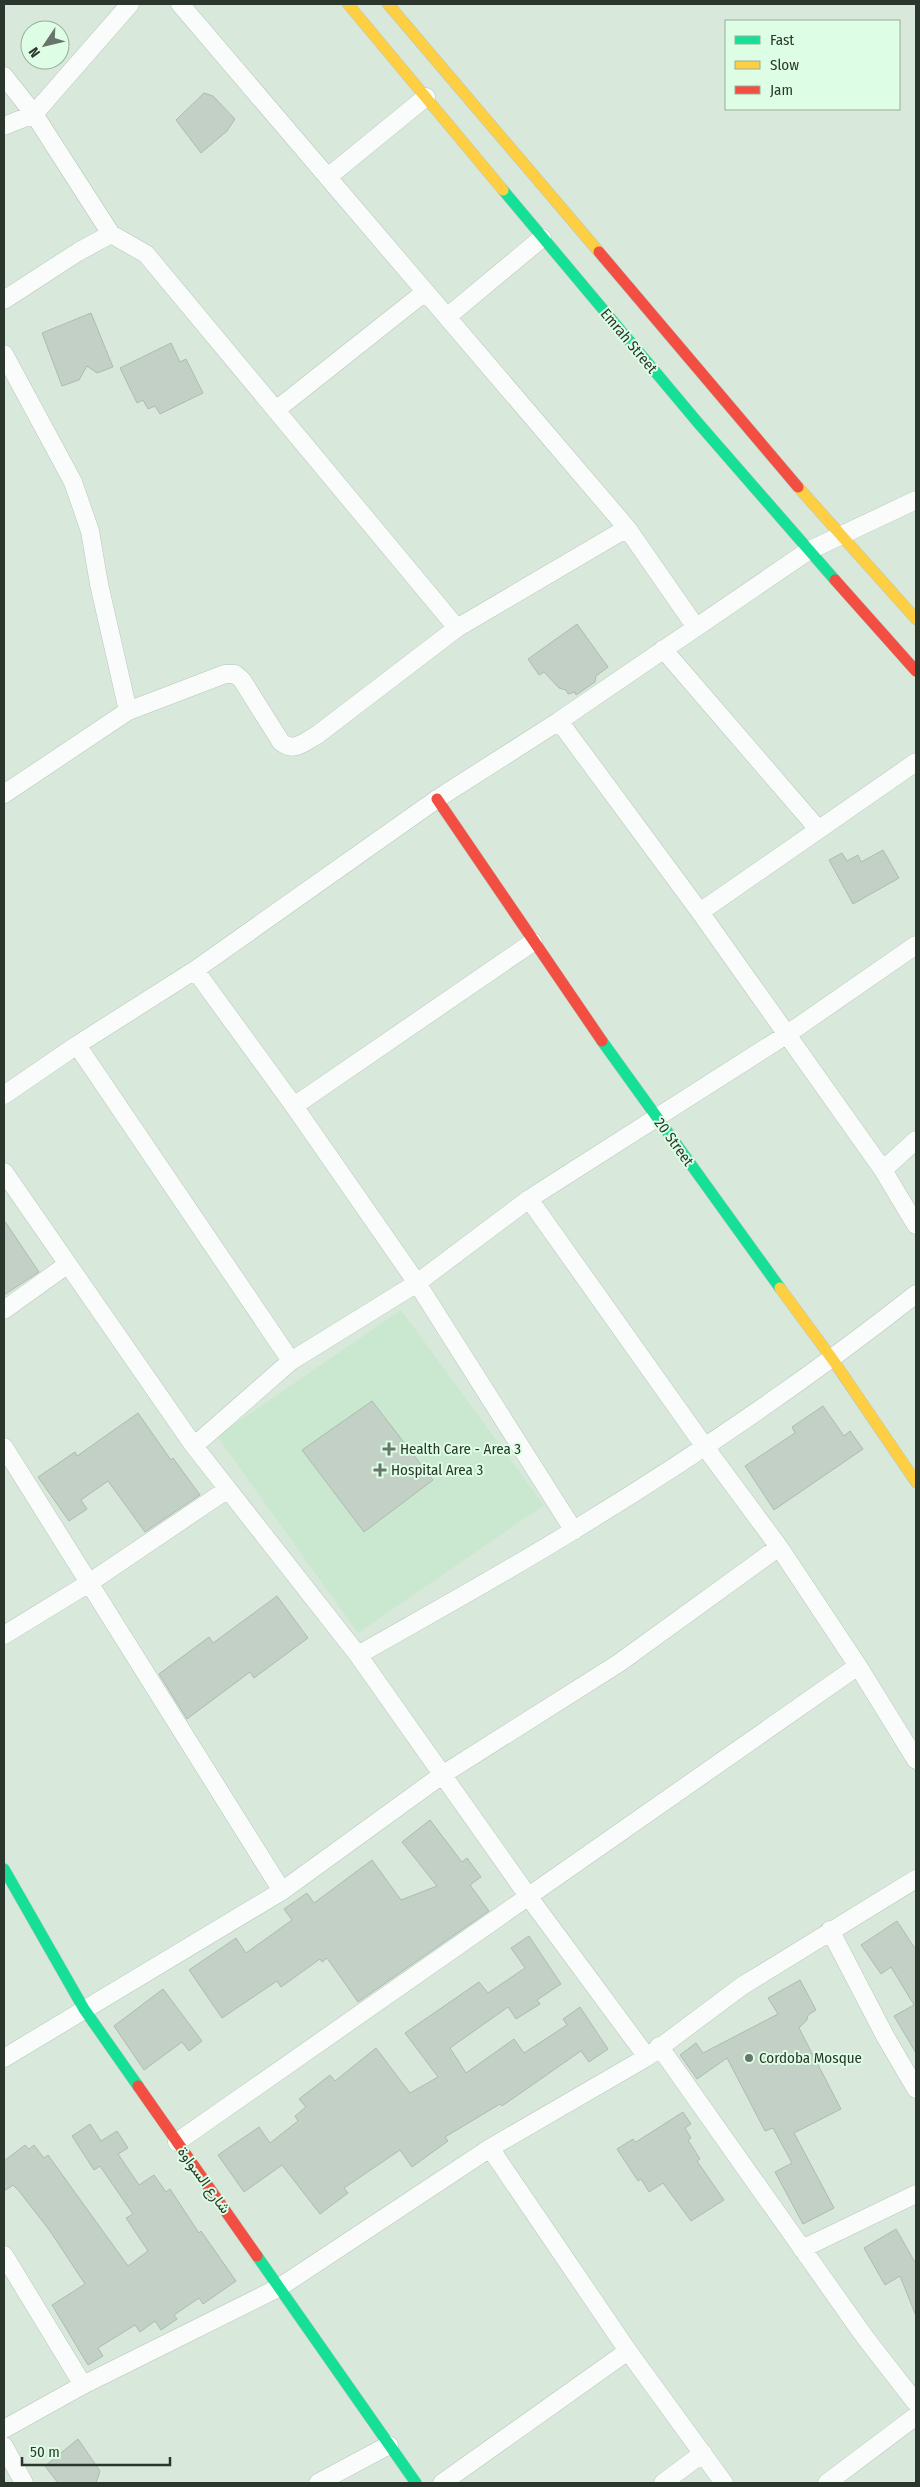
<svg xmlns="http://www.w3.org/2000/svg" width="920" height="2487" font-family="'Fira Sans Condensed',Vazirmatn,sans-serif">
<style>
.built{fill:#cae7d0}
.building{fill:#c2d0c5;stroke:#aebbb0}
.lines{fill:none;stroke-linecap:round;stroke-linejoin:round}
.street-casing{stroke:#b8c6bb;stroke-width:19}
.fast-casing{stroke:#b8c6bb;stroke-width:12}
.slow-casing{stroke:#b8c6bb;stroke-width:12}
.jam-casing{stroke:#b8c6bb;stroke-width:12}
.street{stroke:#f9fcfa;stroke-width:18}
.fast{stroke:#16e098;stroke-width:11}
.slow{stroke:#ffcf43;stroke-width:11}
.jam{stroke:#f24e42;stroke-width:11}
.poi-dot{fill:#68756a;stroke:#ddfee4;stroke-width:2}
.labels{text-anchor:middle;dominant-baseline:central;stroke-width:4;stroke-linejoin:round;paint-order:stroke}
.street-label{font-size:15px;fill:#2b372d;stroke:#ddfee4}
.poi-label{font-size:15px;fill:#2b372d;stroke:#ddfee4;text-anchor:start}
</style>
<rect width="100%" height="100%" fill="#d8e9db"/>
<path class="built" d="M401,1310L544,1505L358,1633L217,1436Z"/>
<path class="building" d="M204,93L213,96L235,119L227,131L201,153L176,120Z
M91,313L113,367L97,373L87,366L79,380L62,386L42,333Z
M171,343L180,362L186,359L203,393L160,414L155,406L148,409L143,400L137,403L120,368Z
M577,624L608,667L596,676L595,682L576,695L575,692L568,694L566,690L559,688L544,672L539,675L528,659Z
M883,850L899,878L853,904L829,860L842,853L847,861L858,855L861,862Z
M4,1220L39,1272L4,1295Z
M372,1401L433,1480L364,1532L302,1450Z
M823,1406L844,1436L850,1431L863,1449L774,1510L745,1466L795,1433L792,1427Z
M138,1413L171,1460L173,1458L200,1495L145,1532L108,1481L81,1500L87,1509L69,1521L38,1477L75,1452L77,1456Z
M277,1596L308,1638L254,1678L250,1672L187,1719L159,1674L209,1637L213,1643Z
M430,1820L462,1862L467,1858L481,1877L470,1885L489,1911L358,2002L327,1958L322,1962L320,1959L281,1987L277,1981L222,2018L189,1970L236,1938L246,1953L292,1920L284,1909L307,1893L314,1903L372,1860L401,1900L437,1886L402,1842Z
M897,1921L916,1950V2053L894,2016L914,2005L891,1967L881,1974L861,1945Z
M529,1936L561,1984L537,2000L540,2004L516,2019L508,2007L450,2048L466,2073L514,2039L524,2053L567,2025L563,2019L580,2007L608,2049L589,2062L581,2051L502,2106L500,2104L445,2137L448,2141L412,2167L400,2150L344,2188L348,2193L320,2214L282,2165L244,2192L218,2155L259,2127L270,2143L298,2121L295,2116L306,2107L299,2099L330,2075L335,2081L376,2048L410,2093L438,2077L405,2033L479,1982L488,1993L525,1968L511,1948Z
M800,1980L816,2010L808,2015L807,2020L799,2028L841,2109L794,2133L834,2208L803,2224L775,2172L792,2163L773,2128L765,2131L727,2058L697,2079L680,2055L696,2043L703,2053L778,2014L768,1998Z
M163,1989L202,2041L189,2051L182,2042L144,2070L114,2026Z
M683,2112L691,2124L685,2128L691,2138L688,2140L700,2159L697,2161L724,2200L691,2221L663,2183L649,2192L641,2179L638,2181L617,2149L633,2139L636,2142Z
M90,2124L101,2141L117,2131L128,2148L118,2154L139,2185L154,2175L166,2192L170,2189L199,2233L201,2231L236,2281L203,2304L199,2298L174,2315L177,2319L161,2330L155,2321L140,2332L135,2325L98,2348L103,2356L88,2365L52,2305L85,2284L50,2231L19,2191L13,2185L4,2191V2161L25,2145L29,2149L34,2145L44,2158L48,2155L128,2266L148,2251L126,2218L133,2214L100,2166L94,2170L72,2136Z
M896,2229L916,2264V2316L900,2276L885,2285L864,2248Z
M78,2439L100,2471L96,2483H58L45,2466Z"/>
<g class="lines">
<defs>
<path id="street" d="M180,4L627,528L695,626
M4,76L34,114L111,234L146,254L457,628L627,528
M4,126L34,114L130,4
M328,177L426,97
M4,300L78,252L111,234
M447,317L542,238
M4,354L73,482L90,531L99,584L128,711
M276,410L425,292
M663,649L818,829
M559,721L700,912L883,1170L916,1225
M4,794L128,711L225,674H235L242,680L281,742C294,753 304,742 317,735L457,628
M700,912L916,762
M195,970L294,1106L417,1283L574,1531
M77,1045L291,1361
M4,1095L77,1045L195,970L437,799L559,721L808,551L916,500
M294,1106L533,942
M883,1170L916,1140
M4,1172L194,1446L358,1655L528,1896L647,2057
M529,1199L705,1447L779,1547L858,1666L916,1760
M4,1310L68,1264
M194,1446L291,1361L417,1283L529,1199L786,1035L916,945
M4,1447L282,1891
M4,1635L89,1583L228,1489
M358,1655C430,1614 503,1574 574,1530C692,1458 807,1380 916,1294
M830,1930L885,2036L916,2089
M659,2046L864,2336L916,2403
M4,2058L282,1891L442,1775L619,1663L779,1547
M177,2142L858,1666
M490,2148L628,2351L724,2483
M802,2249L916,2194
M4,2255L83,2385
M4,2429L83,2385L280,2287L490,2148L647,2057L742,1986L916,1879
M4,2446L24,2483
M318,2483L389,2445
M442,2483L628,2351
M663,2483L703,2453
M827,2483L916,2416"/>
<path id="fast" d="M503,190L699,424L835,580
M602,1041L780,1288
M4,1869L84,2009L138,2086
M257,2256L416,2483"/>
<path id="slow" d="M348,4L503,190
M388,4L599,252
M798,487L916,619
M780,1288L833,1360L916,1482"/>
<path id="jam" d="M599,252L798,487
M835,580L916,671
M437,799L602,1041
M138,2086L257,2256"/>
</defs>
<use href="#street" class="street-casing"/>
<use href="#fast" class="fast-casing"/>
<use href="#slow" class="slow-casing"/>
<use href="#jam" class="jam-casing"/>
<use href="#street" class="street"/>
<use href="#fast" class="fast"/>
<use href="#slow" class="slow"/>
<use href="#jam" class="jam"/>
</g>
<g class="poi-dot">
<path d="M386.5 1441.5h5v5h5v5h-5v5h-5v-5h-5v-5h5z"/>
<path d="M377.5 1462.5h5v5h5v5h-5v5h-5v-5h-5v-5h5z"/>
<circle cx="749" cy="2058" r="5"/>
</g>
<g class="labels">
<g class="street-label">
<text transform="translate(629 341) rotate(50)">Emrah Street</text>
<text transform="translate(674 1142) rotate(54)">20 Street</text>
<text transform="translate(204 2180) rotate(54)">شارع السواوة</text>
</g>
<g class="poi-label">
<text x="400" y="1449">Health Care - Area 3</text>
<text x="391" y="1470">Hospital Area 3</text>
<text x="759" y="2058">Cordoba Mosque</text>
</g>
</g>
<rect width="920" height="2487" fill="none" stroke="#2b372d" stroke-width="10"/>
<rect x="725" y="20" width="175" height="90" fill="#ddfee4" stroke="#96ae9b"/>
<rect x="735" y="36" width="25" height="8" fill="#16e098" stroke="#96ae9b"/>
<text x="770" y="45" font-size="15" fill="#2b372d">Fast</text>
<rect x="735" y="61" width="25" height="8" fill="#ffcf43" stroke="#96ae9b"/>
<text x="770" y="70" font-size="15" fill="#2b372d">Slow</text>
<rect x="735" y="86" width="25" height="8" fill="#f24e42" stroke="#96ae9b"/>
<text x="770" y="95" font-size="15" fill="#2b372d">Jam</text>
<g transform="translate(45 45) rotate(235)"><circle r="24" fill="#ddfee4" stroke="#96ae9b"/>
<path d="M0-4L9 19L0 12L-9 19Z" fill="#68756a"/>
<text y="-8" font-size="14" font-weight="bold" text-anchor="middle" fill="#2b372d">N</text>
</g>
<path d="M22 2457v8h148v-8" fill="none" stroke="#2b372d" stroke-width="2.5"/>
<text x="30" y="2457" font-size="15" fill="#2b372d" stroke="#ddfee4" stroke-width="4" paint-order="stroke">50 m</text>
</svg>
